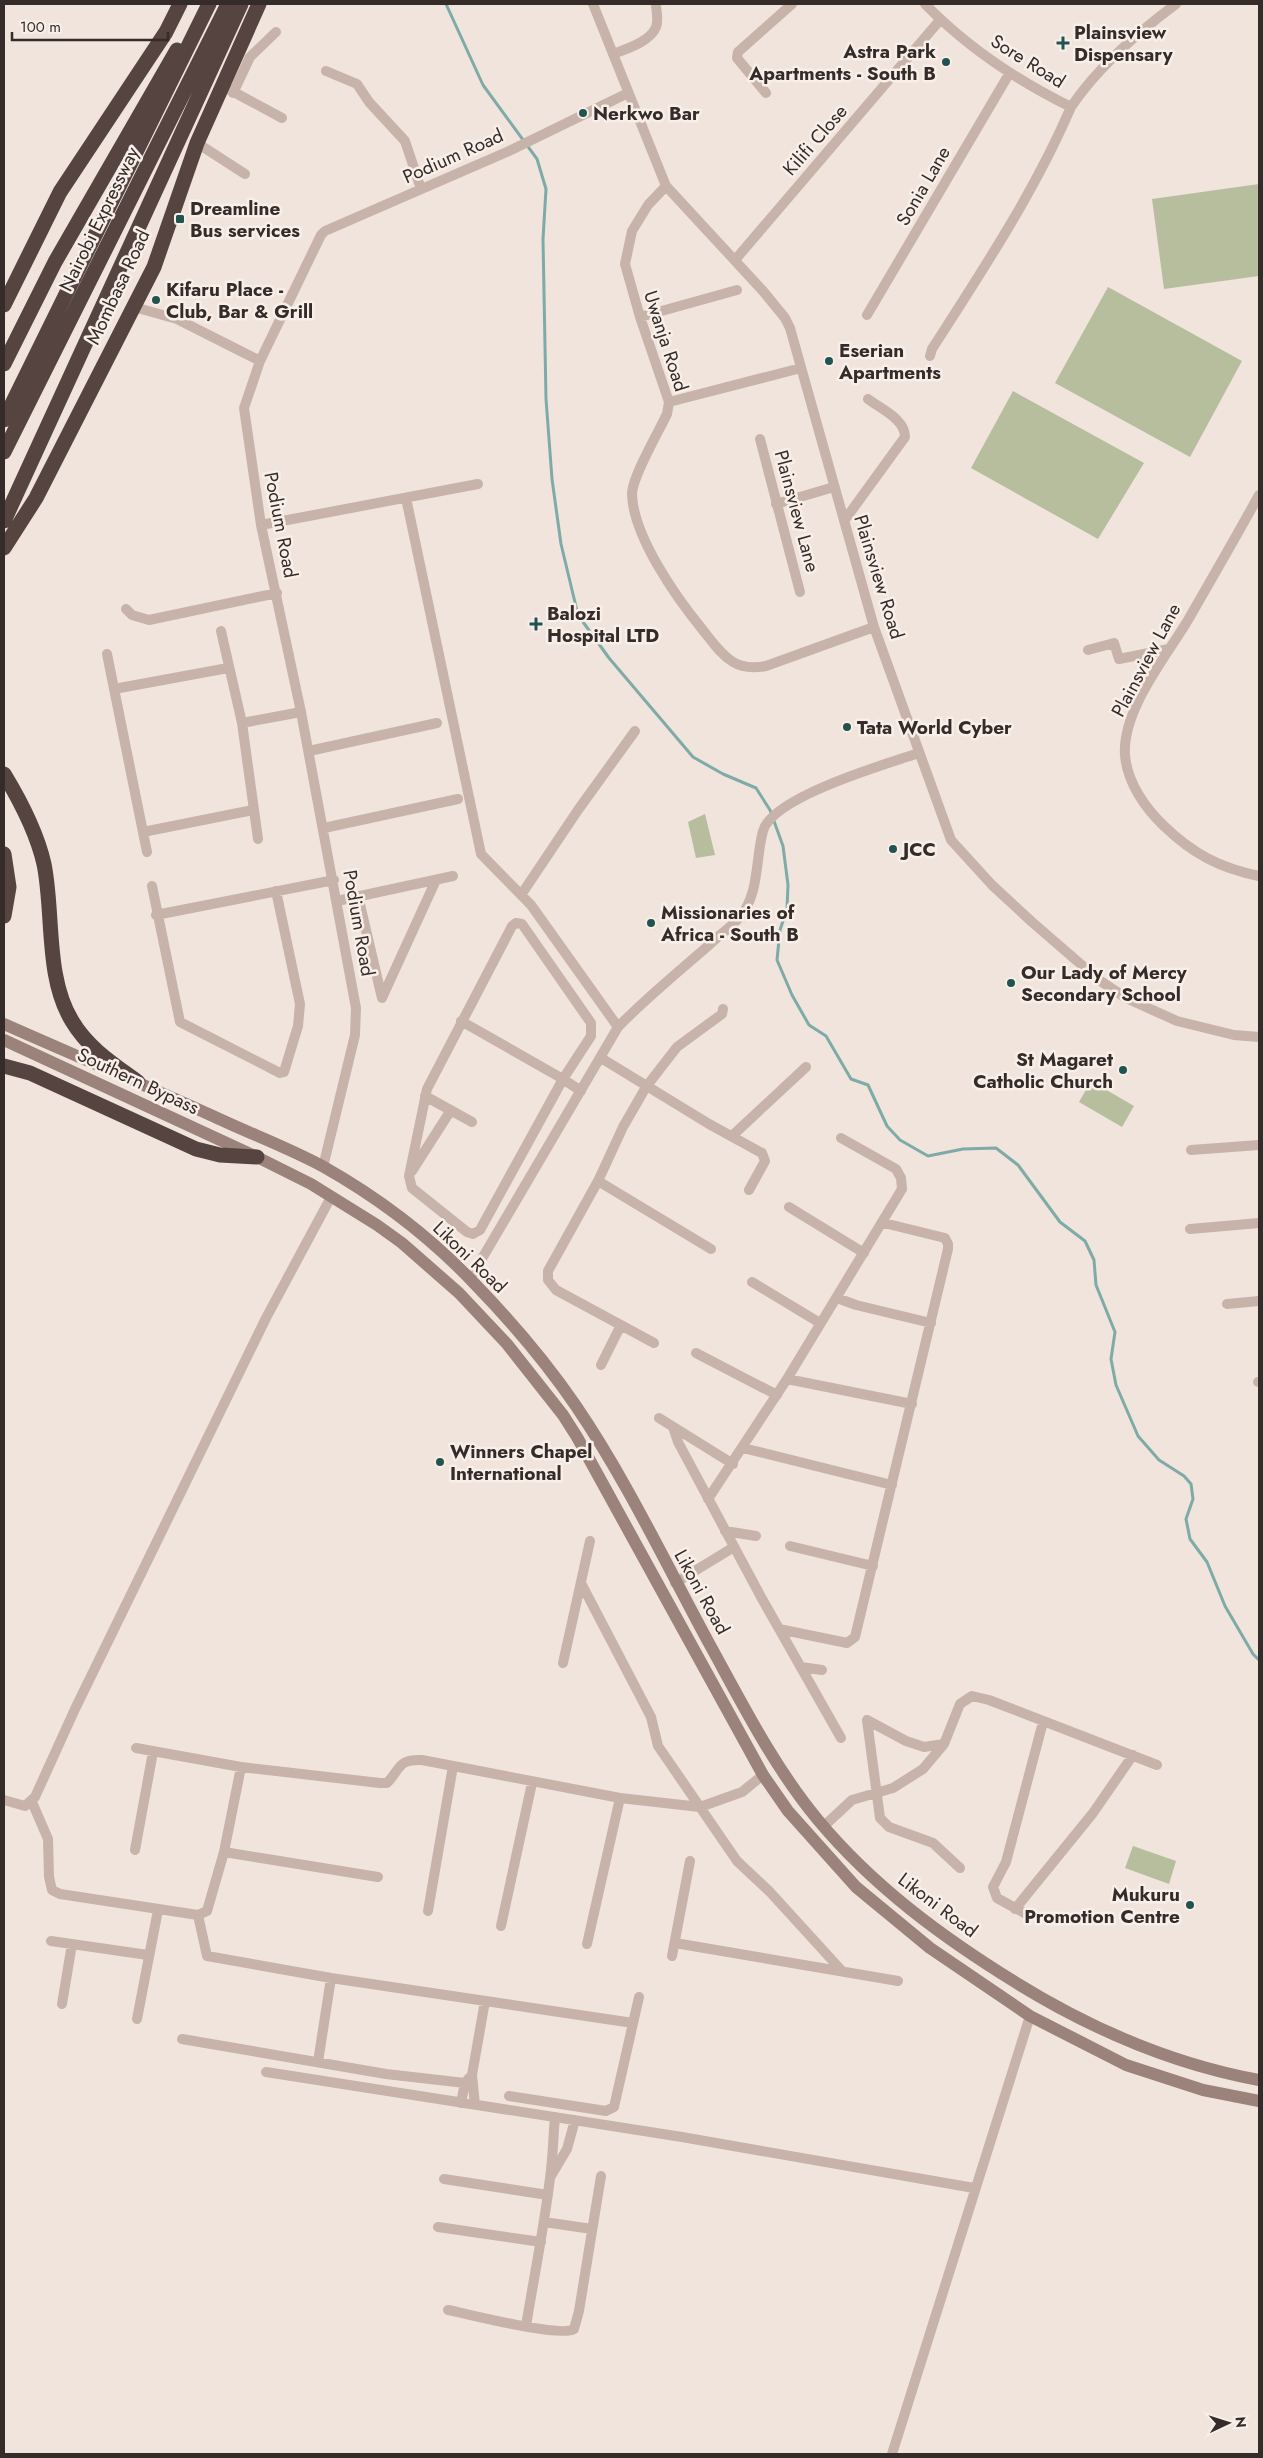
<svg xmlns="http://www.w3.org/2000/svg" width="1263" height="2458" font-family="Jost,sans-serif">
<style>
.green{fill:#b7be9e}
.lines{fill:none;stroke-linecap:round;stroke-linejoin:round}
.stream{stroke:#7eaba7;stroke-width:3}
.street{stroke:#c7b3a9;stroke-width:10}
.secondary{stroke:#9b827b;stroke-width:12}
.highway{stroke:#554440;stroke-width:15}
.poi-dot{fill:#215350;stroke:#f8efe9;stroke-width:2}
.labels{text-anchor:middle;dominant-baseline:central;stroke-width:5;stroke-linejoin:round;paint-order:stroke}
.poi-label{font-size:19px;font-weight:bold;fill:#352b29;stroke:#f8efe9;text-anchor:start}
.street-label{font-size:19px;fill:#352b29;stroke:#f8efe9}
</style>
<rect width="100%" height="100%" fill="#f0e4dd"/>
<path class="green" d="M1259,184V276L1164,289L1152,199Z
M1108,287L1242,361L1190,457L1055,383Z
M1013,391L1144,463L1098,539L971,468Z
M705,814L715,855L696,858L688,822Z
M1091,1081L1134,1106L1122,1127L1079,1102Z
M1133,1846L1176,1861L1169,1884L1125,1868Z"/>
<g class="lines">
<path class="stream" d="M446,4L483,85L537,159L546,189L543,239L546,399L552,479L561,544L578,615L609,658L693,757L723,774L756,788L770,810L783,846L788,885L787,909L780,930L777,960L792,995L809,1025L826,1036L851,1079L868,1085L887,1126L900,1140L928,1156L963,1149L996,1148L1018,1165L1060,1222L1085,1241L1094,1260L1096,1285L1115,1332L1111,1359L1116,1385L1138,1436L1159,1460L1184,1476L1191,1484L1193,1499L1186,1519L1190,1539L1207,1562L1225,1606L1253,1654L1259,1660"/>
<path class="street" d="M593,4L666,186L763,291L785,318L790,328L874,627L951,840L992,885L1032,922L1099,980L1126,998L1177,1021L1234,1035L1259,1037
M925,4C967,47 1016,80 1071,107C1098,67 1137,33 1176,4
M613,54C626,49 650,42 656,27C659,20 656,11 656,4
M326,71L357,84L369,102L405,141L421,189
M230,90L282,118
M233,93L250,57L276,32
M766,93L737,58L738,52L792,4
M197,143L245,174
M666,186L648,205L632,231L625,264L640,317L669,402L667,414C659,431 632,477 632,494C633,536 676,597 702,629C711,640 720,654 733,662C743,668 755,668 766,666L874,627
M735,260L940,20
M134,307L177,319L260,361
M867,315L1009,74
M640,317L737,290
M930,356L932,349C982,271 1034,193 1071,107
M669,402L801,368
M760,439L800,592
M1259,495C1236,537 1212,578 1188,620C1166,657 1122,710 1125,755C1127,782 1145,808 1164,826C1193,854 1220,868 1259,876
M406,498L481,854L531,905L618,1027
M776,504L834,487
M844,521L905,437C905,419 881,409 868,399
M261,525L478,484
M126,609L132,615L149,620L277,593
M221,631L242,723
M1088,650L1114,643L1119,659L1169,649
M107,654L147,852
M114,689L228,668
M309,751L437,723
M324,828L458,799
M143,832L253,810
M258,839L242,723L301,712
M152,886L180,1022L280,1073L284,1072L298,1026L300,1004L276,891
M521,895L578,810L635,731
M358,896L382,998
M337,901L453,876
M156,915L334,880
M516,923L522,924L591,1023V1036L563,1079L480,1230L473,1234L467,1232L412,1188L409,1176L427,1089L512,926Z
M382,998L436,880
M461,1021L563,1079L581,1091
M601,1058L709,1124L762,1153L765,1161L749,1190
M425,1096L472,1122
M732,1136L806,1067
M1191,1150L1259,1145
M323,1167L355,1035L356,1008L301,712L261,525L244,408L260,361L321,235L325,231L509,151L628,93
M412,1171L451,1110
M598,1181L711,1249
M789,1207L864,1253
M1190,1229L1259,1223
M470,1279L618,1027C646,998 678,972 708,946C718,936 730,928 739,918C760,894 755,860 763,831C772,797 886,764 919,753
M752,1282L820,1323
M837,1298L856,1305L931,1323
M1227,1304L1259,1301
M654,1343L556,1290L548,1280V1271L598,1181L623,1127L646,1087L677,1047L722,1014L723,1009
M696,1353L777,1395
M601,1365L621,1325
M787,1379L912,1404
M1258,1382H1259
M659,1418L733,1464
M673,1427L678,1442L761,1597L841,1738
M743,1448L892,1485
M708,1499L787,1379L902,1189L901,1178L896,1169L841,1138
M725,1531L756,1536
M790,1546L873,1566
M581,1583L651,1717L658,1746L667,1759L737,1861L770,1892L842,1971
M675,1583L734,1547
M779,1629L847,1643L855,1637L948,1249V1244L945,1238L884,1223
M563,1663L590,1541
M801,1667L822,1670
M867,1720L880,1818L889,1827L933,1843L960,1868
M867,1720L906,1741L924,1747L944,1744
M136,1748L241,1767L380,1783H387C401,1769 397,1759 422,1760L620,1798L700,1807L742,1792L763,1775
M4,1800L25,1806L35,1797L75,1709L266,1318L331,1197
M32,1802L48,1839L49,1877L52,1890L60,1894L198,1915L207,1911L224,1852L241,1767
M824,1826L852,1800L893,1788L923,1769L944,1744L960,1704L972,1696L989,1700L1157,1765
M135,1850L153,1752
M224,1852L378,1877
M1015,1909L1093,1813L1133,1755
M428,1911L453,1766
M198,1915L207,1956L331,1978L633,2023
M1028,1915L997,1898L993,1887L1006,1862L1043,1722
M501,1926L532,1783
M51,1941L148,1955
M675,1943L898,1981
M587,1944L620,1798
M672,1956L690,1861
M62,2004L72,1944
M137,2019L158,1910
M182,2039L386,2074L465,2083
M318,2062L331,1978
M266,2072L682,2137L974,2188
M509,2096L606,2111L614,2107L639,1997
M461,2103L465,2083L469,2078
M475,2105L472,2075L485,2001
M551,2176L567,2149L575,2120
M444,2179L548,2195
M544,2222L592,2229
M438,2227L541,2242
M448,2310C469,2314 560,2338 574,2329L579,2311L601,2176
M526,2326C534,2277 544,2228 550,2178C553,2158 553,2138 555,2117
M892,2454L1030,2016"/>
<path class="secondary" d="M4,1024C74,1055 145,1085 215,1117C251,1134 289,1148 324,1167C377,1197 430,1237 473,1282C510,1320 546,1362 576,1406C627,1481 667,1566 710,1645C743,1705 774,1767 818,1820C873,1886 942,1937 1015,1982C1091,2029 1171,2064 1259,2080
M4,1040L257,1157L311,1184L377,1225L402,1243L459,1293L507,1344L563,1415L577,1437L763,1775L788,1811L856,1887L930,1948L1030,2016L1126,2065L1203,2090L1259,2101"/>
<path class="highway" d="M4,305L60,192L166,32L180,4
M4,364L55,262L177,50
M4,420L209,4
M4,452L228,4
M4,521L241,4
M4,548L36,498L154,267L197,143L259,4
M4,774C21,802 37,833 44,864C54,913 45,977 72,1021C88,1048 113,1064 138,1082
M4,854L9,887L4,916
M4,1066L30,1073L196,1149L220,1155L257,1157"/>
</g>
<g class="poi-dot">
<path d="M1060.5 35.5h5v5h5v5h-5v5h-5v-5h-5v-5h5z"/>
<circle cx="946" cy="62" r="5"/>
<circle cx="583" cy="113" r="5"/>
<rect x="175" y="214" width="10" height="10" rx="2.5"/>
<circle cx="156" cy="300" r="5"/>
<circle cx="829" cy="361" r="5"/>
<path d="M533.5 616.5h5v5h5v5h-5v5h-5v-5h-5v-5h5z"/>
<circle cx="847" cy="727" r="5"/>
<circle cx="893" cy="849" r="5"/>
<circle cx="651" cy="923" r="5"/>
<circle cx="1011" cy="983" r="5"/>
<circle cx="1123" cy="1070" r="5"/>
<circle cx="440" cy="1462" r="5"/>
<circle cx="1190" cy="1905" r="5"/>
</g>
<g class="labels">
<g class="poi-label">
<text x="1074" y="32">Plainsview<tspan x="1074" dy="22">Dispensary</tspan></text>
<text x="936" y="51" text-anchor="end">Astra Park<tspan x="936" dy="22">Apartments - South B</tspan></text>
<text x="593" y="113">Nerkwo Bar</text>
<text x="190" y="208">Dreamline<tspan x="190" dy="22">Bus services</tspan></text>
<text x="166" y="289">Kifaru Place -<tspan x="166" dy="22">Club, Bar &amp; Grill</tspan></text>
<text x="839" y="350">Eserian<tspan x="839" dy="22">Apartments</tspan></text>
<text x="547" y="613">Balozi<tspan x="547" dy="22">Hospital LTD</tspan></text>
<text x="857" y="727">Tata World Cyber</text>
<text x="903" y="849">JCC</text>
<text x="661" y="912">Missionaries of<tspan x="661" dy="22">Africa - South B</tspan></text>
<text x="1021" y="972">Our Lady of Mercy<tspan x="1021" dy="22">Secondary School</tspan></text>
<text x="1113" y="1059" text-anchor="end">St Magaret<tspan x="1113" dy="22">Catholic Church</tspan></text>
<text x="450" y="1451">Winners Chapel<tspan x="450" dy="22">International</tspan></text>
<text x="1180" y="1894" text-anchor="end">Mukuru<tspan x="1180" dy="22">Promotion Centre</tspan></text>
</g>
<g class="street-label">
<text transform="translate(1028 61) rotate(32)">Sore Road</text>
<text transform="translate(815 140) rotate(-49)">Kilifi Close</text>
<text transform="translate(453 156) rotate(-24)">Podium Road</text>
<text transform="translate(923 186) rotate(-60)">Sonia Lane</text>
<text transform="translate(99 219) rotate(-64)">Nairobi Expressway</text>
<text transform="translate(118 287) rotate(-65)">Mombasa Road</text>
<text transform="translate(666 341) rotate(72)">Uwanja Road</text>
<text transform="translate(797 511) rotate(75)">Plainsview Lane</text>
<text transform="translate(281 525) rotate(79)">Podium Road</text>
<text transform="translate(879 577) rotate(73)">Plainsview Road</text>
<text transform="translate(1146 660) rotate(-62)">Plainsview Lane</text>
<text transform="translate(359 923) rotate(80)">Podium Road</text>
<text transform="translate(138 1081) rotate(25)">Southern Bypass</text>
<text transform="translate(470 1257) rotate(44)">Likoni Road</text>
<text transform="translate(702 1592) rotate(61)">Likoni Road</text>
<text transform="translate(938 1905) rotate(37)">Likoni Road</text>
</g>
</g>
<rect width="1263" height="2458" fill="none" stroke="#352b29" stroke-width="10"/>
<g transform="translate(1228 2423) rotate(86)" stroke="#f8efe9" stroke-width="4" paint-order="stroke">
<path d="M0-4L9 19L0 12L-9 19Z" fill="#352b29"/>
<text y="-8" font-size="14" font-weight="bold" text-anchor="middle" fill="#352b29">N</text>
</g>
<path d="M12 32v8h156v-8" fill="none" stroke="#352b29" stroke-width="2.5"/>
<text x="20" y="32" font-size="15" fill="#352b29" stroke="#f8efe9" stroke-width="4" paint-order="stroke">100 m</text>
</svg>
